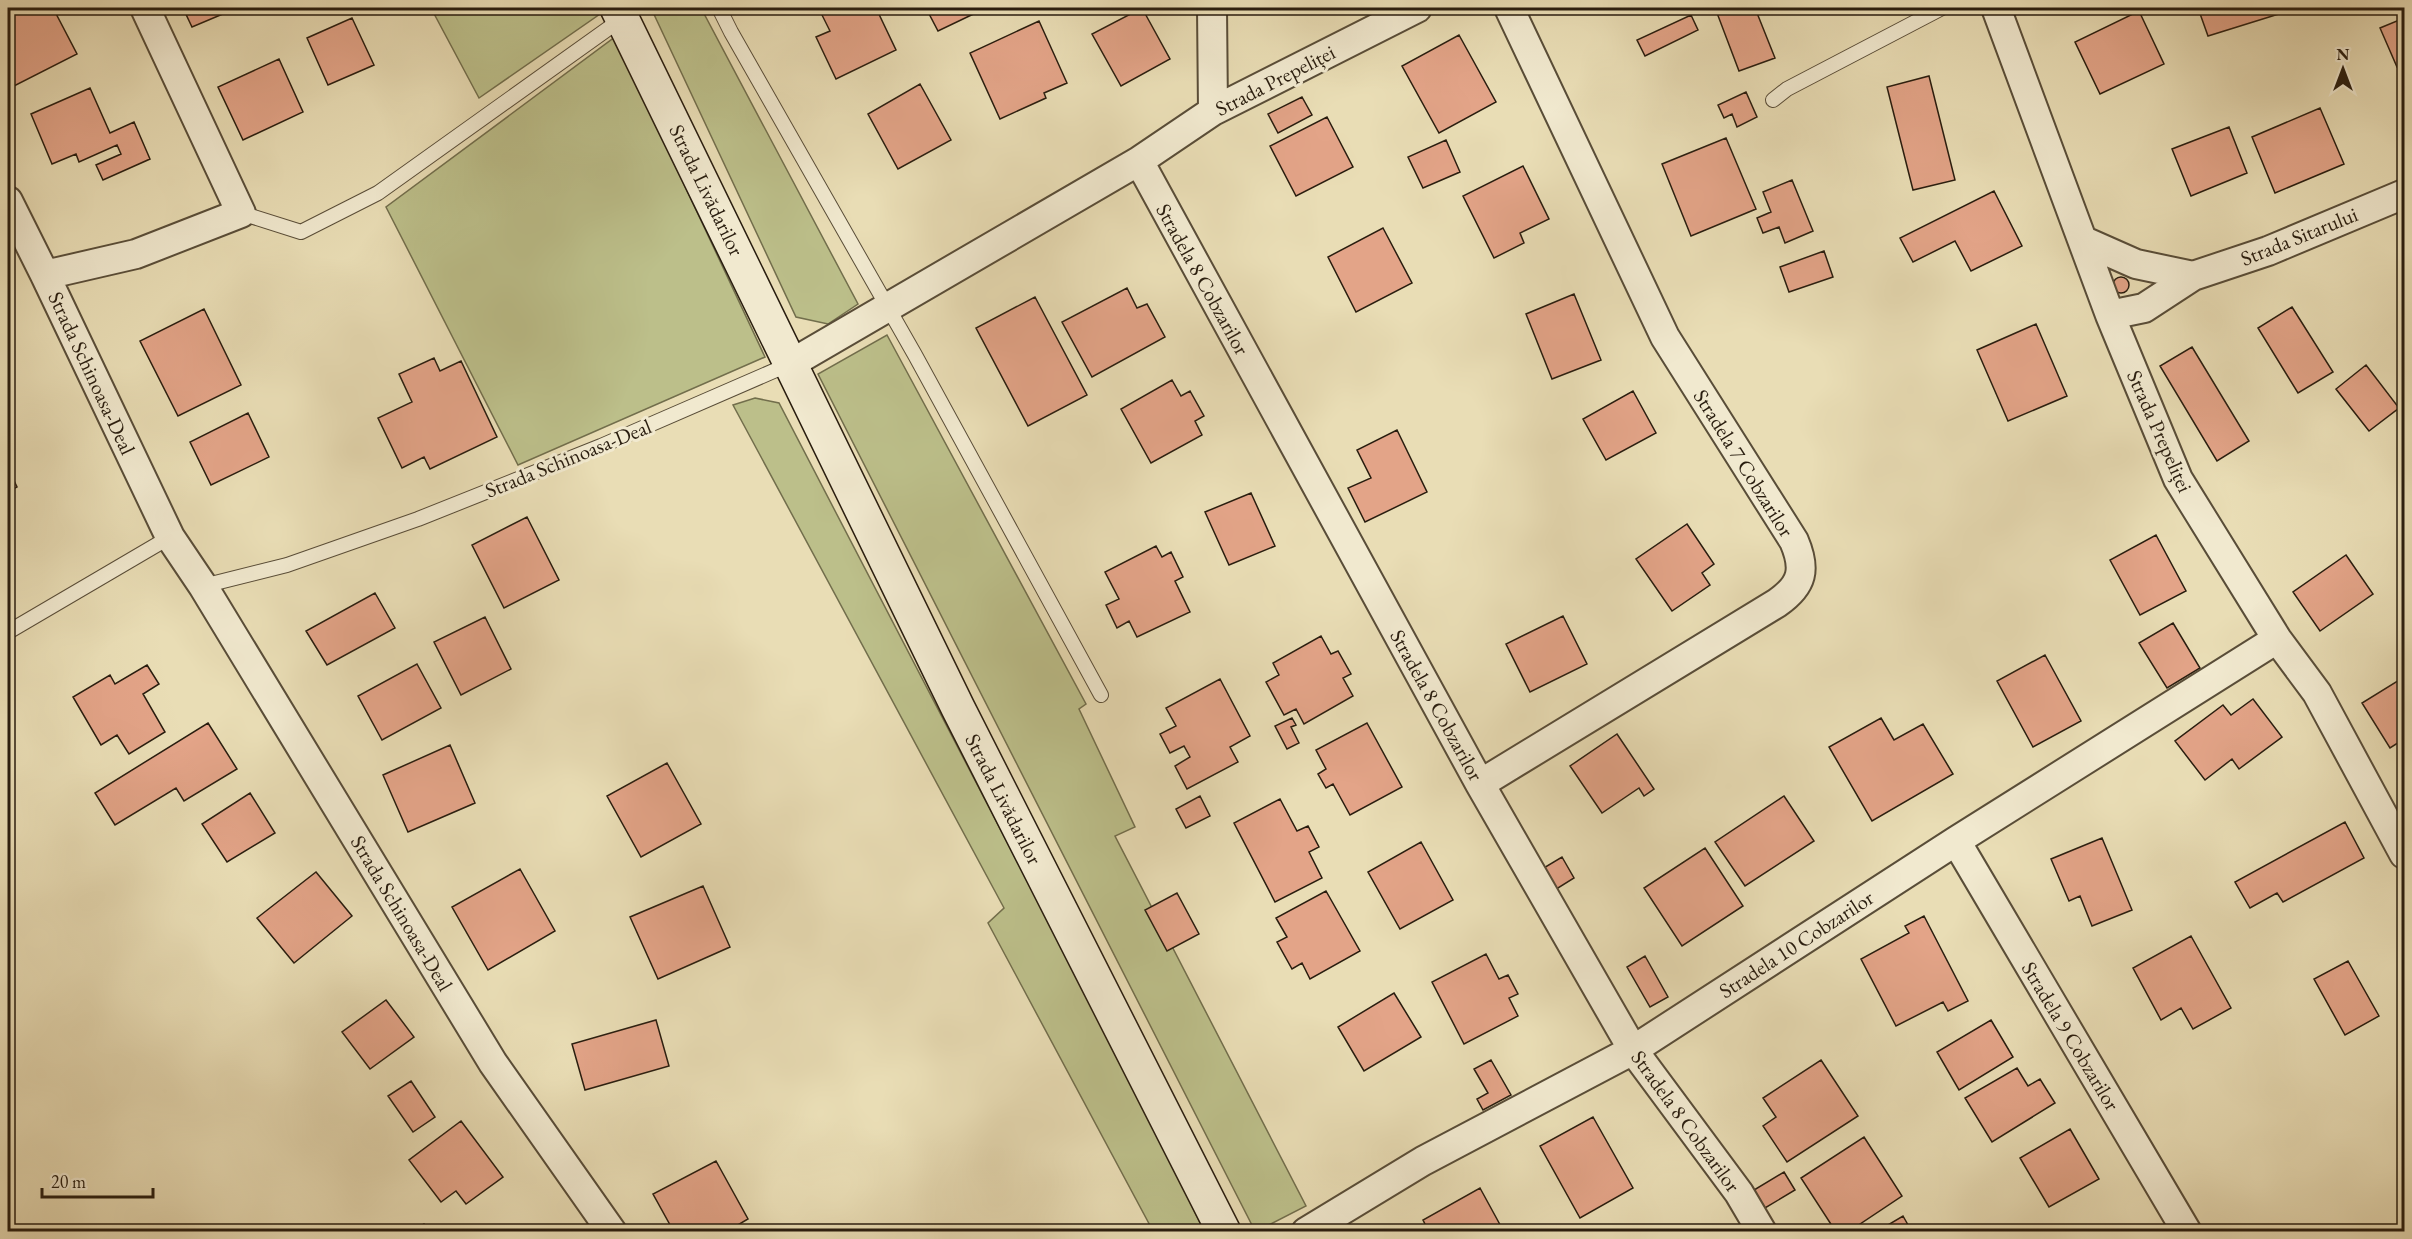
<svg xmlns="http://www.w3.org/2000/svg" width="2412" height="1239" font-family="'EB Garamond',serif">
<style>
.green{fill:#bcbf8a;stroke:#726e4c;stroke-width:1.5}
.building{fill:#e3a488;stroke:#291d0f;stroke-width:1.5}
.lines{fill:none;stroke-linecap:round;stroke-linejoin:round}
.lane-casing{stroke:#594d38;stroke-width:16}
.street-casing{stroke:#594d38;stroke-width:32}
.secondary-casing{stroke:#291d0f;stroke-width:36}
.lane{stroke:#f1e9cf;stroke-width:14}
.street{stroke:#f1e9cf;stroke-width:28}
.secondary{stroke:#f1e9cf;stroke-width:33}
.labels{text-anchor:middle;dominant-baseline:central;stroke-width:6;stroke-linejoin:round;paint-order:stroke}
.street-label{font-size:21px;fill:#291d0f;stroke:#f1e9cf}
</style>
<rect width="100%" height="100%" fill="#e9ddb5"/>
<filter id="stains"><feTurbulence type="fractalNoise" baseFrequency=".00333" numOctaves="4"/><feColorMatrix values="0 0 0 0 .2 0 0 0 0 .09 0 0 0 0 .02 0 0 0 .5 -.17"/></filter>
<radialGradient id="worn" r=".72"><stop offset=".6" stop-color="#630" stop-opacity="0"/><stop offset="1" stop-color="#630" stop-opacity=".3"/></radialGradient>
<path class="green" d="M431,8H597L600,14L479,98Z
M651,8H701L858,304L828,324L796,317Z
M615,37L765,357L518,465L386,207Z
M887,335L1086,704L1079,709L1135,827L1115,836L1306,1206L1257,1231H1255L818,374Z
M755,398L779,403L1141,1100L1204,1231H1153L988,923L1004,908L733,405Z"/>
<path class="building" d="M8,8H53L77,54L14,86L8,74Z
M183,8H237L192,27Z
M833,8H876L896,50L836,79L816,37L830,31L821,13Z
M926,8H986L938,31Z
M1142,8L1170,59L1121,86L1092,34Z
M1316,8H1336L1318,13Z
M1730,8H1755L1775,58L1739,71L1717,13Z
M2198,8H2280L2282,13L2208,36Z
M2139,11L2164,64L2100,94L2075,42Z
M1691,15L1698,30L1645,56L1637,40Z
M352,18L374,65L328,85L307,38Z
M2404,18V64L2397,67L2380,28Z
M1039,21L1067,83L1044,93L1046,98L1000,119L970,53Z
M1459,35L1496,102L1439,133L1402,66Z
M279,59L303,112L243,140L218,87Z
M1929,76L1955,180L1913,190L1887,87Z
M920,84L951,140L898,169L868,114Z
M90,88L110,133L134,122L150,159L103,180L96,165L121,154L117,145L79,162L76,154L52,164L31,114Z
M1746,92L1757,117L1737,127L1732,114L1724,118L1718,105Z
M1302,97L1312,115L1278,133L1268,114Z
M2320,108L2344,164L2275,193L2252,137Z
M1327,117L1353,167L1296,196L1270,146Z
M2229,127L2247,173L2191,196L2172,149Z
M1726,138L1756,209L1691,236L1662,164Z
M1446,140L1460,172L1423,188L1408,157Z
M1523,166L1549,219L1520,233L1524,243L1494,258L1463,196Z
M1792,180L1813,231L1785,243L1779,227L1763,233L1757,218L1771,212L1763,192Z
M1994,191L2022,246L1971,271L1955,241L1913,262L1900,238Z
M1383,228L1412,283L1356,312L1328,257Z
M1824,251L1833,277L1789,292L1780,267Z
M2113 285a8 8 0 1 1 16 0a8 8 0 1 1-16 0Z
M1127,288L1137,308L1147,304L1165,337L1092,377L1062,322Z
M1574,294L1601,360L1552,379L1526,314Z
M1035,297L1087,395L1028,426L976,328Z
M2292,307L2333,372L2298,393L2258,328Z
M204,309L241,385L178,416L140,341Z
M2036,324L2067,396L2008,421L1977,350Z
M2192,347L2249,441L2217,461L2160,366Z
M434,358L440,371L461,361L497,437L430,469L424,457L402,468L378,418L412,402L399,374Z
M2366,365L2399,408L2369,431L2336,389Z
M1172,380L1181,396L1190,391L1204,416L1195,421L1202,435L1151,463L1121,409Z
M1633,391L1656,433L1606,460L1583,419Z
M248,413L269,457L211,485L190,442Z
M1397,430L1427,492L1365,522L1348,488L1371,478L1357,450Z
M8,468L17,487L8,492Z
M1251,493L1275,546L1229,565L1205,512Z
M527,517L559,580L504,608L472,545Z
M1687,524L1714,564L1702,573L1710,585L1672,611L1636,559Z
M2156,535L2186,591L2140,615L2110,560Z
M1156,546L1162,557L1171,552L1183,577L1175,581L1190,612L1137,637L1129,621L1117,628L1106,605L1119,599L1105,572Z
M2346,555L2373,594L2320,631L2293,592Z
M375,593L395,628L327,665L306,631Z
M1563,616L1587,664L1530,692L1506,644Z
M485,617L511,669L461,695L434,642Z
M2173,623L2200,668L2167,688L2139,643Z
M1321,636L1331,654L1338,651L1351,674L1343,678L1353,696L1304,724L1296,709L1284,715L1266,682L1279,675L1273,663Z
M2045,655L2081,721L2033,747L1997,681Z
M417,664L441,708L382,740L358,696Z
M147,665L159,684L143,694L165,732L129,754L117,735L101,745L73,697L110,675L115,684Z
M2404,677V739L2390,748L2362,703Z
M1220,679L1250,736L1230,747L1238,762L1187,789L1175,766L1190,757L1184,746L1170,753L1160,734L1176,726L1166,708Z
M2253,699L2282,737L2239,769L2232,759L2205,780L2175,741L2223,705L2231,715Z
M1292,718L1296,725L1291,727L1299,743L1287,749L1275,726Z
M1881,718L1894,740L1923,724L1953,774L1872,821L1829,747Z
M208,723L237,769L184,801L176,788L115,825L95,793Z
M1367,723L1402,787L1350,815L1333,784L1326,788L1318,774L1326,769L1316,750Z
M1617,734L1654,789L1644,796L1639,788L1602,813L1570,766Z
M450,745L475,803L408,832L383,775Z
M667,763L701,824L641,857L607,796Z
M250,793L275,833L227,862L202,824Z
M1200,796L1210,816L1186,828L1176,809Z
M1784,796L1814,841L1745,886L1715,842Z
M1280,799L1297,831L1308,826L1319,847L1309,852L1322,878L1275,902L1234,823Z
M2345,822L2364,858L2283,902L2277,893L2250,908L2235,882Z
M2102,838L2132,910L2092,926L2080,896L2069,901L2051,859Z
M1421,842L1453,900L1400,929L1368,872Z
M1705,848L1743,906L1682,946L1644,888Z
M1562,857L1574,878L1550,893L1537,872Z
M520,869L555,931L488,970L452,907Z
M316,872L352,916L294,963L257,918Z
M703,886L730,947L658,979L630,917Z
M1326,891L1360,951L1310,979L1302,963L1292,969L1277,942L1287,937L1276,918Z
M1177,893L1199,934L1167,951L1145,910Z
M1924,916L1968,1001L1948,1011L1943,1002L1896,1026L1861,959L1909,933L1905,926Z
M2191,936L2231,1008L2193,1029L2181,1008L2161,1020L2133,968Z
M1486,954L1499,979L1508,975L1518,994L1509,998L1518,1016L1464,1044L1432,982Z
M1645,956L1668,997L1650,1007L1627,967Z
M2348,961L2379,1016L2345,1035L2314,979Z
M1394,993L1421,1037L1364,1071L1338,1027Z
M386,1000L414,1037L370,1069L342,1032Z
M656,1020L669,1066L585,1090L572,1044Z
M1991,1020L2013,1057L1959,1090L1937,1052Z
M1491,1060L1511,1095L1483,1110L1477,1099L1488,1093L1474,1069Z
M1821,1060L1858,1116L1787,1162L1763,1126L1776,1117L1763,1098Z
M2017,1068L2028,1086L2040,1079L2055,1103L1992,1142L1965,1098Z
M411,1081L435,1117L413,1132L388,1096Z
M1593,1117L1633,1188L1580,1218L1540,1146Z
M461,1121L503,1177L466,1204L456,1191L441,1202L409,1160Z
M2070,1129L2099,1179L2049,1207L2020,1158Z
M1864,1137L1902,1196L1848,1232H1836L1801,1178Z
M716,1161L748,1219L726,1232H674L653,1194Z
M1784,1172L1795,1190L1765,1208L1754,1190Z
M1480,1188L1504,1232H1429L1423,1220Z
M1903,1216L1912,1232H1876Z
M424,1224L428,1232H409Z"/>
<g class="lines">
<defs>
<path id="lane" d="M719,8L731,32L915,355L1101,695
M1773,100L1787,89L1942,8
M241,213L301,232L378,193L623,18
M203,586L287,565L418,519L601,446L792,363
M8,632L170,537"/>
<path id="street" d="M1212,8L1213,111
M1996,8L2110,315L2178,479L2277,639L2317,693L2404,854
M1139,161L1480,784L1633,1050L1739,1193L1762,1232
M8,201L45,275L170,537L203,586L493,1063L612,1232
M2084,241L2136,264L2193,276
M45,275L136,254L241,213L145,8
M2110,315L2144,308L2193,276L2268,251L2404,194
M792,363L1139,161L1213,111L1417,8
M1480,784L1777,603C1803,585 1806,569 1794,541L1665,337L1509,8
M1956,841L2187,1232
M1306,1232L1423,1161L1633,1050L1956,841L2277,639"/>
<path id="secondary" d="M617,8L958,708L1224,1232"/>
</defs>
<use href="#lane" class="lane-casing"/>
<use href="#street" class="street-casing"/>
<use href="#secondary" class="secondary-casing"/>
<use href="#lane" class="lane"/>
<use href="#street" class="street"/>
<use href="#secondary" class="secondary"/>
</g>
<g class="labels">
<g class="street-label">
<text transform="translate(1275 80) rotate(-27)">Strada Prepeliței</text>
<text transform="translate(707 190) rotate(64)">Strada Livădarilor</text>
<text transform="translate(2299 236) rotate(-22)">Strada Sitarului</text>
<text transform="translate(1203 279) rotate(61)">Stradela 8 Cobzarilor</text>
<text transform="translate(92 373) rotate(65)">Strada Schinoasa-Deal</text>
<text transform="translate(2160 431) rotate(66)">Strada Prepeliței</text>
<text transform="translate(568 458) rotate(-22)">Strada Schinoasa-Deal</text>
<text transform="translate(1744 463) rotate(58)">Stradela 7 Cobzarilor</text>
<text transform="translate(1437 705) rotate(61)">Stradela 8 Cobzarilor</text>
<text transform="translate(1004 799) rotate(63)">Strada Livădarilor</text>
<text transform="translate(402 913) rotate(59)">Strada Schinoasa-Deal</text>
<text transform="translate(1796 944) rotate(-33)">Stradela 10 Cobzarilor</text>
<text transform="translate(2071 1036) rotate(59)">Stradela 9 Cobzarilor</text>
<text transform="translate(1686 1121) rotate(54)">Stradela 8 Cobzarilor</text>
</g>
</g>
<rect width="2412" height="1239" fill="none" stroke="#e9ddb5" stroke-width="30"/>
<rect x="9" y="9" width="2394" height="1221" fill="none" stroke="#291d0f" stroke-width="3"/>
<rect x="15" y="15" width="2382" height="1209" fill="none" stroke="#291d0f" stroke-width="1.5"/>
<g transform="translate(2343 69)" stroke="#f1e9cf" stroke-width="4.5" paint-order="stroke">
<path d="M0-4.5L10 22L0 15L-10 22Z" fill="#291d0f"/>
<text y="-9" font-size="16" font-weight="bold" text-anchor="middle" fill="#291d0f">N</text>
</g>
<path d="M42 1188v9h111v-9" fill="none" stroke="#291d0f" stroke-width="3"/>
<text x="51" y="1188" font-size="18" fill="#291d0f" stroke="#f1e9cf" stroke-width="4.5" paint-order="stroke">20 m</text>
<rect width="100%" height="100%" filter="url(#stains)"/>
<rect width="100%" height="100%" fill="url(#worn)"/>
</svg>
